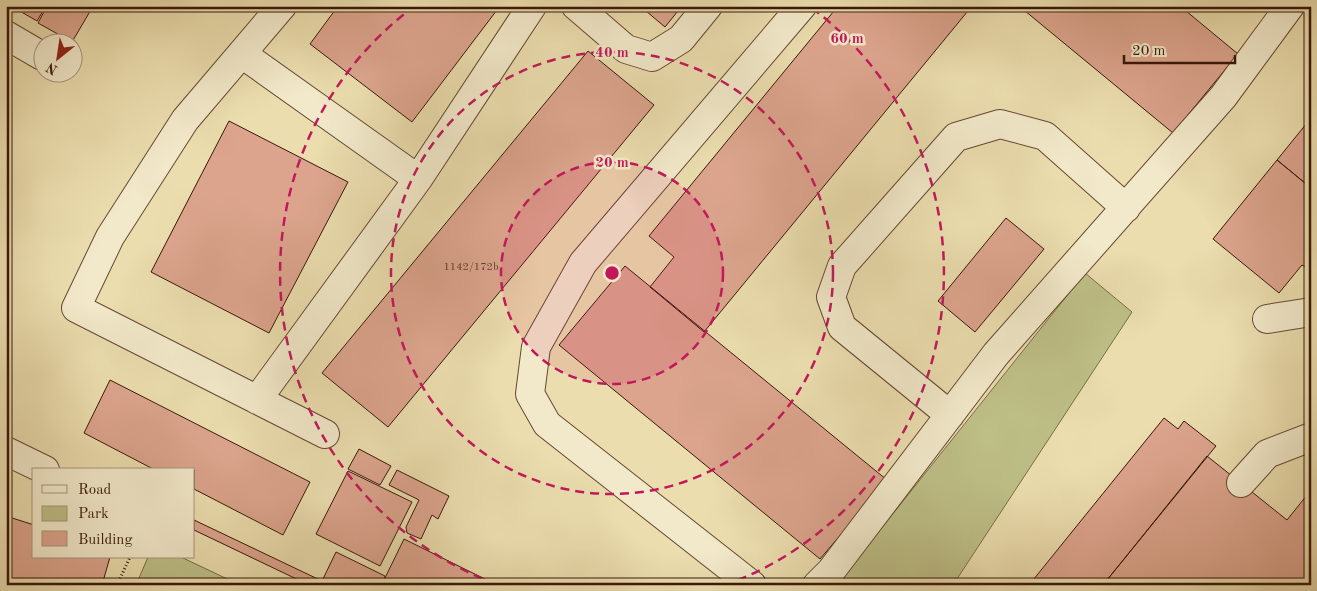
<svg xmlns="http://www.w3.org/2000/svg" width="1317" height="591" font-family="'Old Standard TT',serif">
<style>
.green{fill:#bdbf86;stroke:#7b6c48}
.building{fill:#dca48d;stroke:#39180a}
.lines{fill:none;stroke-linecap:round;stroke-linejoin:round}
.minor-casing{stroke:#664933;stroke-width:30}
.path{stroke:#39180a;stroke-width:3;stroke-dasharray:1 2.5;stroke-linecap:butt}
.minor{stroke:#f2e9ca;stroke-width:28}
.ring{fill:none;stroke:#c2185b;stroke-width:2.5;stroke-dasharray:9 6}
.labels{text-anchor:middle;dominant-baseline:central;stroke-width:5;stroke-linejoin:round;paint-order:stroke}
.number-label{font-size:11px;fill:#623b2b}
.centre{fill:#c2185b;stroke:#f2e9ca;stroke-width:2.5}
.ring-label{font-size:15px;text-anchor:middle;font-weight:bold;fill:#c2185b;stroke:#f2e9ca;stroke-width:5;stroke-linejoin:round;paint-order:stroke}
</style>
<rect width="100%" height="100%" fill="#ebddae"/>
<filter id="stains"><feTurbulence type="fractalNoise" baseFrequency=".004" numOctaves="4"/><feColorMatrix values="0 0 0 0 .2 0 0 0 0 .09 0 0 0 0 .02 0 0 0 .5 -.17"/></filter>
<radialGradient id="worn" r=".72"><stop offset=".6" stop-color="#630" stop-opacity="0"/><stop offset="1" stop-color="#630" stop-opacity=".3"/></radialGradient>
<path class="green" d="M1085,273L1132,312L953,585H836Z
M148,557H181L240,585H136Z"/>
<path class="building" d="M11,6H46L37,21Z
M47,6H89L92,8L72,42L38,23Z
M338,6H500L412,122L310,44Z
M640,6H682L665,27Z
M838,6H972L704,332L650,287L674,257L649,236Z
M1019,6H1180L1238,54L1173,133Z
M588,51L654,105L388,427L322,373Z
M1311,118V188L1277,160Z
M229,121L348,182L269,333L151,272Z
M1277,160L1311,188V282H1307L1310,270L1302,265L1279,293L1213,239Z
M1006,218L1044,249L975,332L938,301Z
M625,266L887,480L820,559L559,345Z
M110,380L310,482L283,535L194,489V470H155L84,433Z
M1164,418L1178,429L1184,421L1216,446L1103,585H1029Z
M359,449L391,466L380,485L348,469Z
M1207,456L1287,520L1311,490V585H1103Z
M397,470L449,496L438,519L432,515L421,539L407,533L406,527L419,500L389,485Z
M348,471L412,502L380,566L316,534Z
M6,516L34,525V557H110L102,585H6Z
M194,520L322,581L336,552L385,576L384,580L395,585H309L194,530Z
M404,539L497,585H395L384,580Z"/>
<g class="lines">
<defs>
<path id="minor" d="M282,6L185,120L110,237L76,308L325,434
M576,6L626,49L652,57L681,39L708,6
M6,35L42,56
M242,54L418,179
M1267,319L1311,312
M257,400L418,179L532,6
M950,415L842,327L831,297L842,266L956,137L1000,124L1045,136L1126,208
M6,451L45,470
M1241,483L1267,454L1311,437
M752,585L547,424L530,394L536,347L583,263L802,6
M817,585L831,571L996,354L1223,97L1290,6"/>
</defs>
<use href="#minor" class="minor-casing"/>
<path class="path" d="M117,585L130,557"/>
<use href="#minor" class="minor"/>
</g>
<circle cx="612" cy="273" r="111" fill="#c2185b" fill-opacity=".12"/>
<g class="ring">
<circle cx="612" cy="273" r="111"/>
<circle cx="612" cy="273" r="221"/>
<path d="M496 584A332 332 0 0 1 412 8M812 8A332 332 0 0 1 728 584"/>
</g>
<g class="labels">
<g class="number-label">
<text x="471" y="267">1142/172b</text>
</g>
</g>
<circle cx="612" cy="273" r="8" class="centre"/>
<g class="ring-label">
<text x="847" y="43">60 m</text>
<text x="612" y="57">40 m</text>
<text x="612" y="167">20 m</text>
</g>
<rect width="1317" height="591" fill="none" stroke="#ebddae" stroke-width="25"/>
<rect x="8" y="8" width="1302" height="576" fill="none" stroke="#39180a" stroke-width="2.5"/>
<rect x="12" y="12" width="1292" height="566" fill="none" stroke="#39180a"/>
<rect x="32" y="468" width="162" height="90" fill="#f2e9ca" stroke="#a8957d"/>
<rect x="42" y="485" width="25" height="8" fill="#f2e9ca" stroke="#a8957d"/>
<text x="78" y="494" font-size="15" fill="#39180a">Road</text>
<rect x="42" y="506" width="25" height="15" fill="#bdbf86" stroke="#a8957d"/>
<text x="78" y="518" font-size="15" fill="#39180a">Park</text>
<rect x="42" y="531" width="25" height="15" fill="#dca48d" stroke="#a8957d"/>
<text x="78" y="544" font-size="15" fill="#39180a">Building</text>
<g transform="translate(58 58) rotate(210)"><circle r="24" fill="#f2e9ca" stroke="#a8957d"/>
<path d="M0-4L9 19L0 12L-9 19Z" fill="#8f2418"/>
<text y="-8" font-size="14" font-weight="bold" text-anchor="middle" fill="#39180a">N</text>
</g>
<path d="M1124 55v8h111v-8" fill="none" stroke="#39180a" stroke-width="2.5"/>
<text x="1132" y="55" font-size="15" fill="#39180a" stroke="#f2e9ca" stroke-width="4" paint-order="stroke">20 m</text>
<rect width="100%" height="100%" filter="url(#stains)"/>
<rect width="100%" height="100%" fill="url(#worn)"/>
</svg>
